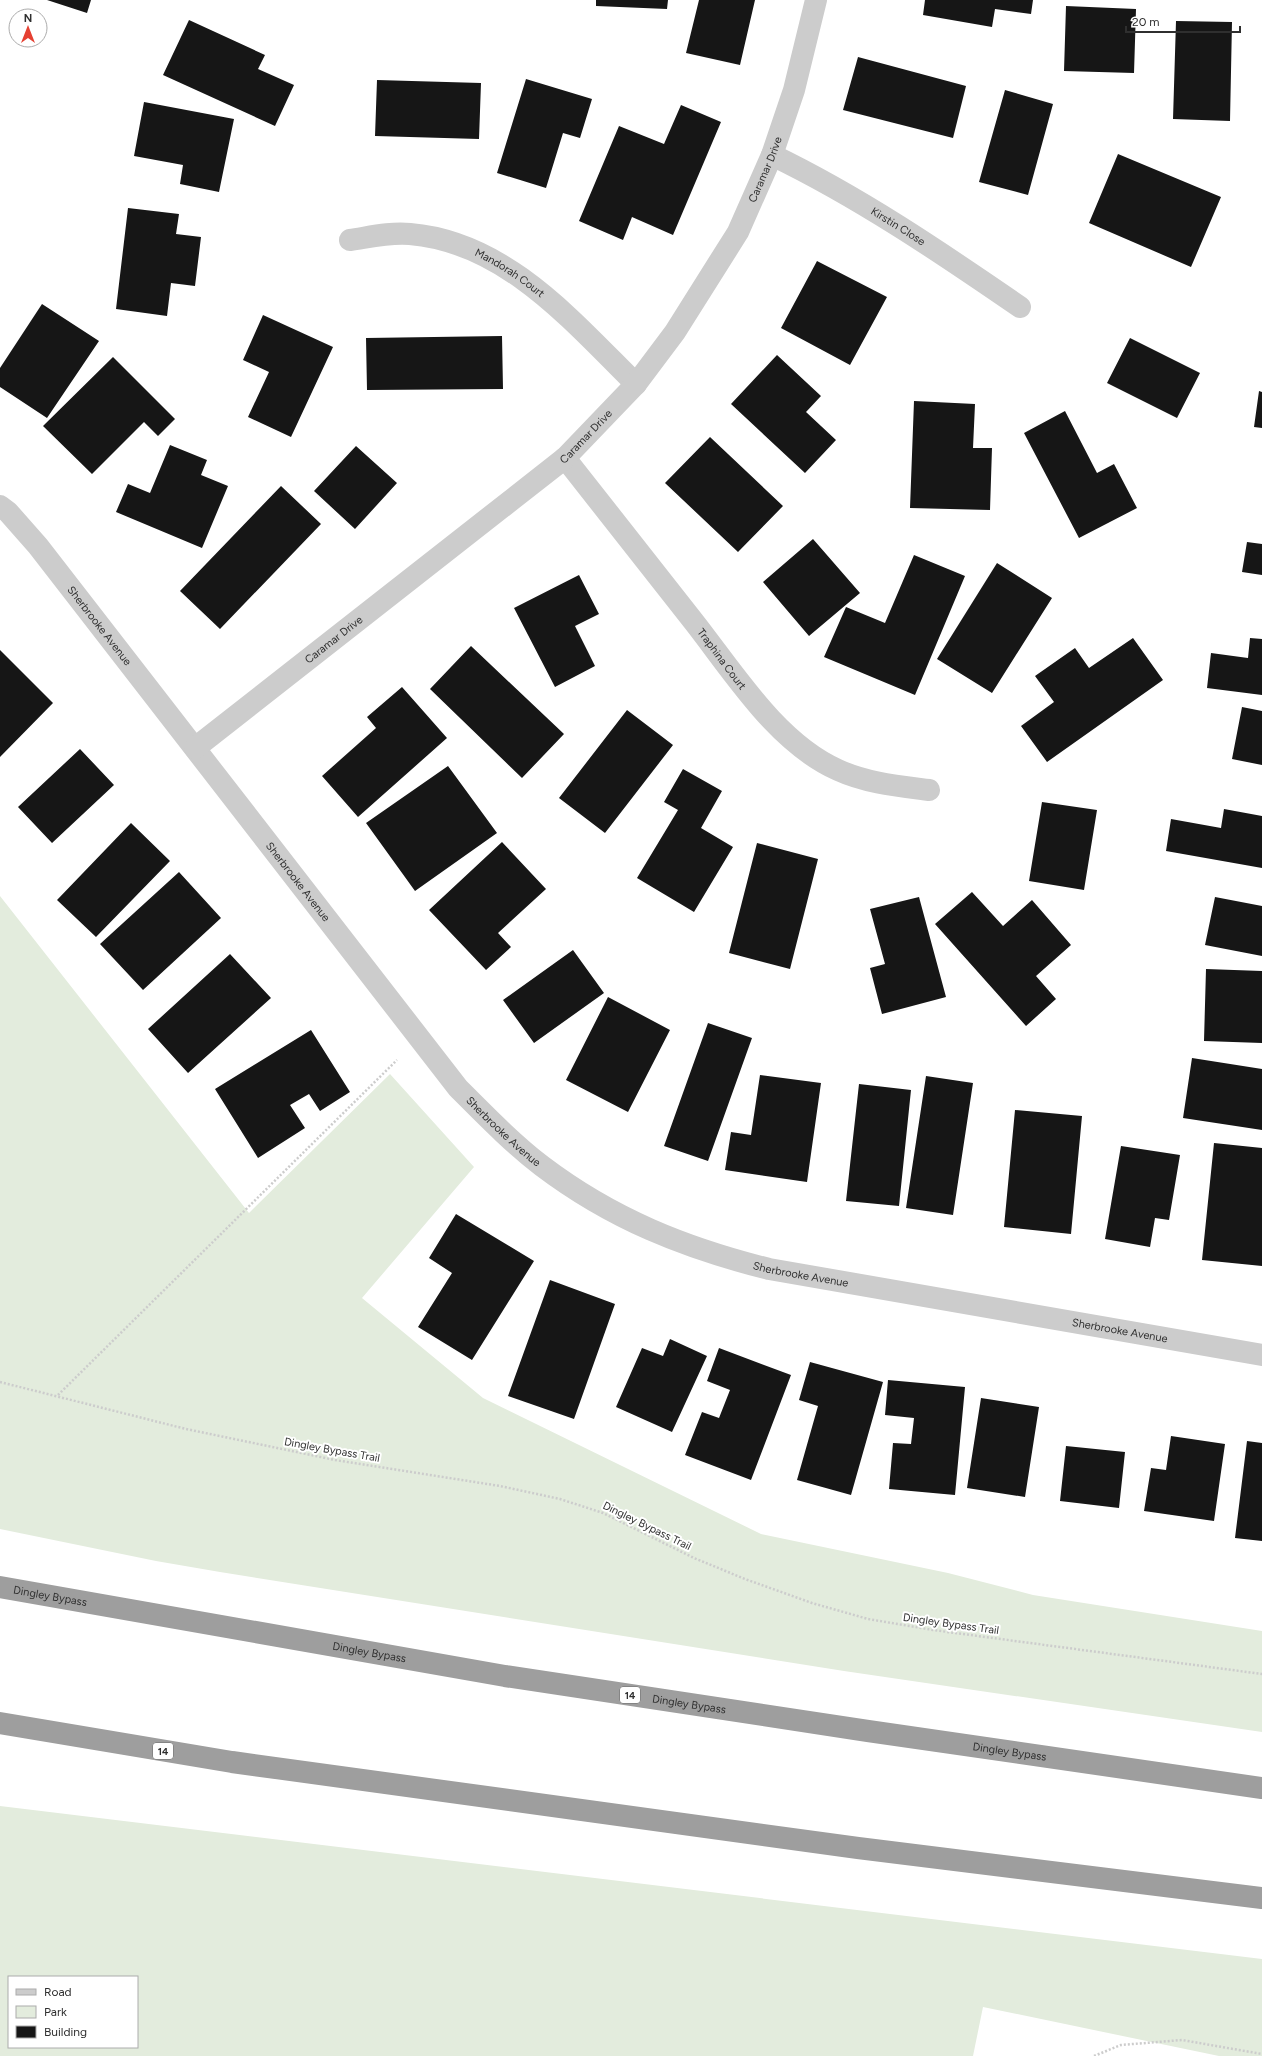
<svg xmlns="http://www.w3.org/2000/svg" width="1262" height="2056" font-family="Figtree,sans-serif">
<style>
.green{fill:#e3ecdd;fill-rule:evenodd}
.building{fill:#161616}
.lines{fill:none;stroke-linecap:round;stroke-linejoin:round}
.path{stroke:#ccc;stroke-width:2.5;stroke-dasharray:2 2;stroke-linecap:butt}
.minor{stroke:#ccc;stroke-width:22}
.trunk{stroke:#9e9e9e;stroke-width:22}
.labels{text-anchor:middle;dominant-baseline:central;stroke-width:4;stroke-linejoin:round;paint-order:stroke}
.shield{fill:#fff;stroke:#6d6d6d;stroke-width:1}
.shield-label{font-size:10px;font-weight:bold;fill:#2f2f2f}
.street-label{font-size:11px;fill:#2f2f2f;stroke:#fff}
</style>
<rect width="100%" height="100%" fill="#fff"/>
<path class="green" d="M0,896L249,1213L390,1074L474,1167L362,1298L483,1398L761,1534L948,1573L1033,1595L1262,1631V1732L844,1671L220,1572L156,1561L0,1529Z
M0,1806L1262,1959V2056H1219L983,2007L973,2056H0ZM9,1977H137V2047H9Z"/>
<path class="building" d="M47,0H91L87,13Z
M596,0H668L667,9L596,6Z
M699,0H755L740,65L686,53Z
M925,0H1033L1031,14L995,9L992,27L923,15Z
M1066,6L1136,9L1134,73L1064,71Z
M189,20L265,55L258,69L294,85L275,126L163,75Z
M1176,21L1232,22L1230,121L1173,119Z
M858,57L966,86L953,138L843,110Z
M526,79L592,99L580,138L563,133L546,188L497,173Z
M377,80L481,83L479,139L375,136Z
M1005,90L1053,104L1028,195L979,182Z
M144,102L234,119L219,192L180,184L183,165L134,156Z
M681,105L721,122L673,235L632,217L623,240L579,221L619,126L664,144Z
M1118,154L1221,197L1191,267L1089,223Z
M128,208L179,214L176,234L201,237L195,286L171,283L167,316L116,309Z
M817,261L887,297L850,365L781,328Z
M42,304L99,341L47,418L0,387V368Z
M263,315L333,347L291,437L248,417L269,372L243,360Z
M502,336L503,389L367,390L366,338Z
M1130,338L1200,373L1177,418L1107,383Z
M777,355L821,396L806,412L836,440L805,473L731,404Z
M113,357L175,419L158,436L144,422L92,474L43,426Z
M1259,391L1262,392V428L1254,427Z
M914,401L975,404L973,448H992L990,510L910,508Z
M1065,411L1097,473L1114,464L1137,508L1079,538L1024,433Z
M710,437L783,506L738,552L665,483Z
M170,445L207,460L201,475L228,486L202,548L116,512L128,484L150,493Z
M356,446L397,483L355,529L314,491Z
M281,486L321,524L220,629L180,591Z
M813,539L860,593L809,636L763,582Z
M1247,542L1262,544V575L1242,572Z
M914,555L965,576L915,695L824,657L846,607L885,623Z
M997,563L1052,598L992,693L937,659Z
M579,575L599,614L575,626L595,666L555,687L514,608Z
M1133,638L1163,680L1047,762L1021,726L1054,702L1035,676L1075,648L1089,668Z
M1250,638L1262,639V695L1207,688L1211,653L1248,658Z
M471,646L564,734L522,778L430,689Z
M0,650L53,703L0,757Z
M402,687L447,738L358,817L322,776L376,728L367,717Z
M1242,707L1262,711V765L1232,759Z
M627,710L673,745L605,833L559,798Z
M80,749L114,785L52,843L18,807Z
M448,766L497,833L415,891L366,823Z
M683,769L722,791L701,828L733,847L694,912L637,878L678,810L664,802Z
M1042,802L1097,810L1084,890L1029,881Z
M1224,809L1262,816V868L1166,851L1171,819L1221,828Z
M131,823L170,861L96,937L57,900Z
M502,842L546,889L498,933L511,947L486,970L429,910Z
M757,843L818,859L790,969L729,953Z
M179,872L221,918L143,990L100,944Z
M972,892L1003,926L1032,900L1071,945L1036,976L1056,999L1026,1026L935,924Z
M919,897L946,997L882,1014L870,968L885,964L870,909Z
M1215,897L1262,906V956L1205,945Z
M573,950L604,993L534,1043L503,1000Z
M230,954L271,998L188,1073L148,1029Z
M1206,969L1262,971V1043L1204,1041Z
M608,997L670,1030L628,1112L566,1080Z
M708,1023L752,1038L708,1161L664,1146Z
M311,1030L350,1092L320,1111L309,1094L290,1105L305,1128L258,1158L215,1089Z
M1192,1058L1262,1069V1130L1183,1118Z
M760,1075L821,1083L807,1182L725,1170L731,1132L751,1135Z
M926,1076L973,1083L953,1215L906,1208Z
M859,1084L911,1090L899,1206L846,1201Z
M1015,1110L1082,1116L1071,1234L1004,1227Z
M1214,1143L1262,1148V1266L1202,1260Z
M1121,1146L1180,1155L1169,1220L1155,1218L1150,1247L1105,1239Z
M456,1214L534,1261L472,1360L418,1327L452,1273L429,1258Z
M550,1280L615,1304L574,1419L508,1396Z
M670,1339L707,1356L672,1432L616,1407L642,1348L663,1356Z
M719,1348L791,1375L751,1480L685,1455L702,1412L719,1418L730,1390L707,1381Z
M810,1362L883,1382L851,1495L797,1480L818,1406L799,1400Z
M888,1380L965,1387L955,1495L889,1489L893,1443L911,1444L914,1418L885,1415Z
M981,1398L1039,1407L1025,1497L967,1488Z
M1171,1436L1225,1444L1214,1521L1144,1511L1151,1468L1166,1470Z
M1247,1441L1262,1443V1541L1235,1538Z
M1066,1446L1125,1452L1119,1508L1060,1501Z"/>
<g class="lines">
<path class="path" d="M0,1382L186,1429L335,1460L500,1486L560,1499L603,1513L694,1558L745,1579L812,1603L868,1619L933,1630L1262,1674
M58,1395L397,1060
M1094,2056L1121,2045L1182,2040L1262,2054"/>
<g class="minor">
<path id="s1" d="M772,155C859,197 940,252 1020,307"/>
<path id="s2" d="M350,240C370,237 390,232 410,234C506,242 572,321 636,384"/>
<path id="s3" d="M565,458C608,512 651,567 694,622C734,673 777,743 838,770C866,783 898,786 929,790"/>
<path id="s4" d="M0,506L8,512L38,546L458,1088C485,1115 512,1143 542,1166C612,1219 685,1248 769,1269L1262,1355"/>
<path id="s5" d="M195,748L565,458L636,384L675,332L738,232L772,155L794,90L816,0"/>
</g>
<g class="trunk">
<path id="s6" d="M0,1587L505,1676L868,1731L1262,1788"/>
<path d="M0,1723L232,1762L858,1848L1262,1898"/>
</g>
</g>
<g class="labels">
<g class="shield">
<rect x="620" y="1687" width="20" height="16" rx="3"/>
<rect x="153" y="1743" width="20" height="16" rx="3"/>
</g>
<g class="shield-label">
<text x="630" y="1695">14</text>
<text x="163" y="1751">14</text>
</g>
<g class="street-label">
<text stroke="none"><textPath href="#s5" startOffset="824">Caramar Drive</textPath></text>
<text stroke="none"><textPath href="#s1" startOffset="145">Kirstin Close</textPath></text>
<text stroke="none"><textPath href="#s2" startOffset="169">Mandorah Court</textPath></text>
<text stroke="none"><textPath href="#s5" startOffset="500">Caramar Drive</textPath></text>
<text stroke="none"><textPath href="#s4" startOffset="156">Sherbrooke Avenue</textPath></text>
<text stroke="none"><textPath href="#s5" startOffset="176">Caramar Drive</textPath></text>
<text stroke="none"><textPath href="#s3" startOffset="255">Traphina Court</textPath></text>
<text stroke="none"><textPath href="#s4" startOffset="480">Sherbrooke Avenue</textPath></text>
<text stroke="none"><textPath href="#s4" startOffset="804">Sherbrooke Avenue</textPath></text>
<text stroke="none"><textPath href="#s4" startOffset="1139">Sherbrooke Avenue</textPath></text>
<text stroke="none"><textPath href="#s4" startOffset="1463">Sherbrooke Avenue</textPath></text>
<text transform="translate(332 1450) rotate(10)">Dingley Bypass Trail</text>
<text transform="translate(647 1526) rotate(26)">Dingley Bypass Trail</text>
<text stroke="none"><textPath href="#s6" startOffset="51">Dingley Bypass</textPath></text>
<text transform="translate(951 1624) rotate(8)">Dingley Bypass Trail</text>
<text stroke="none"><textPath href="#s6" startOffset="375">Dingley Bypass</textPath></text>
<text stroke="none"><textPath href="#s6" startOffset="699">Dingley Bypass</textPath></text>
<text stroke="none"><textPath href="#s6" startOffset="1023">Dingley Bypass</textPath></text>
</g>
</g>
<rect x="8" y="1976" width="130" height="72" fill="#ffffff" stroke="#acacac"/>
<rect x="16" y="1989" width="20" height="6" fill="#cccccc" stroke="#acacac"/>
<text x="44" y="1996" font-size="12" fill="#2f2f2f">Road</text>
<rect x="16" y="2006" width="20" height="12" fill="#e3ecdd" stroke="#acacac"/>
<text x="44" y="2016" font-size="12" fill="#2f2f2f">Park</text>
<rect x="16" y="2026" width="20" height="12" fill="#161616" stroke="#acacac"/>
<text x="44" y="2036" font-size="12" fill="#2f2f2f">Building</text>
<g transform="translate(28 28)"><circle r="19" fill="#ffffff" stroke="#acacac"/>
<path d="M0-3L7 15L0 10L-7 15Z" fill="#e54032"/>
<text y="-6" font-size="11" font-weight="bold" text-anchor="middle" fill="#2f2f2f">N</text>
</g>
<path d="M1126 26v6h114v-6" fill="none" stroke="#2f2f2f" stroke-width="2"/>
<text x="1132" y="26" font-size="12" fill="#2f2f2f" stroke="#ffffff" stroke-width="3" paint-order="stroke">20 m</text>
</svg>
